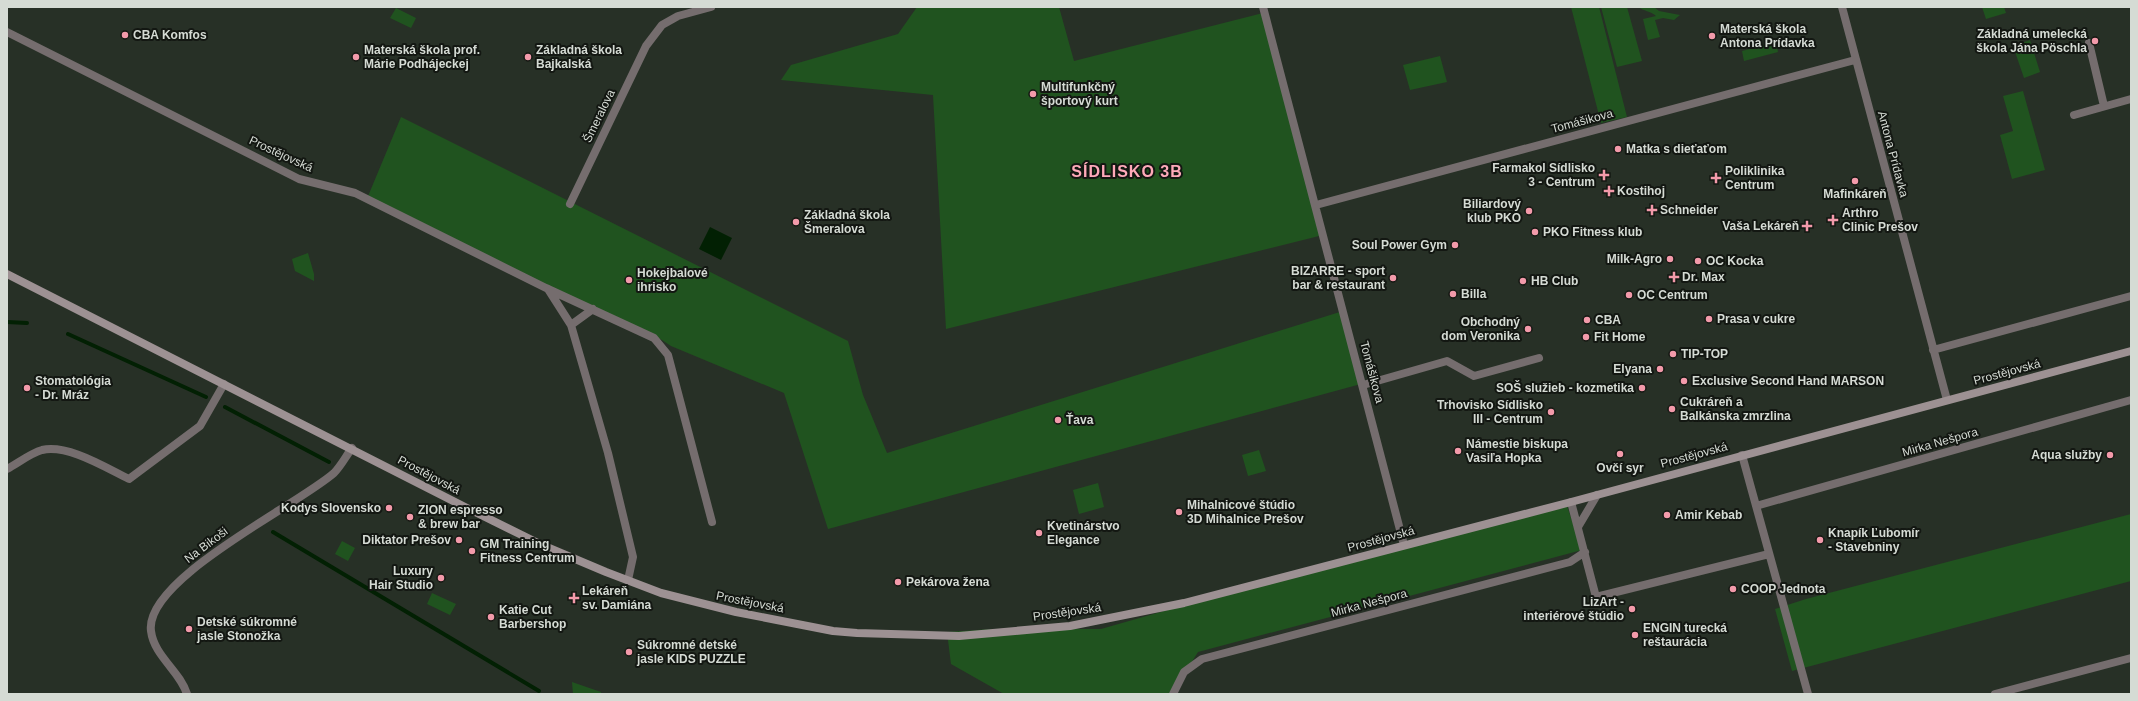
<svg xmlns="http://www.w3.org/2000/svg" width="2138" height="701" font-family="Arial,sans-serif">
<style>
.green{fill:#20531f}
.water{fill:#022003}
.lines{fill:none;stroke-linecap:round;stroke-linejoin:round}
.stream{stroke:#022003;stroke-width:4}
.street{stroke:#756d6e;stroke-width:8}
.secondary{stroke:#9d9193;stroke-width:8}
.poi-dot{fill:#f39aaa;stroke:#131712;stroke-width:1.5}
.labels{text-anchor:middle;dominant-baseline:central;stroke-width:4;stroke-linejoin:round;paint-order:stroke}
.poi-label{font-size:12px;font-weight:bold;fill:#d5dbd4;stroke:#131712;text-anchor:start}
.street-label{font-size:12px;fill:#d5dbd4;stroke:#131712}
.district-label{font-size:16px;font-weight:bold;letter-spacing:1px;fill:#feaab9;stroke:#131712}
</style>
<rect width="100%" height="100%" fill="#273026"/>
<path class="green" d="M917,7H1059L1074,61L1263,13L1323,235L946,329L933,95L781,80L791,65L898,34Z
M1571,7H1599L1627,117L1601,123Z
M1601,7H1627L1642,61L1617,67Z
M1638,7H1654L1659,11L1680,15L1674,20L1663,18L1655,20L1660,37L1648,40L1643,19L1656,16C1650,11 1644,11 1638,7Z
M1982,7H2004L2006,13L1986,19Z
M396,8L416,18L411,28L390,18Z
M2030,40L2040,72L2024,78L2013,46Z
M1776,42L1778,52L1744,61L1742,51Z
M1440,56L1447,82L1410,90L1403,65Z
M2023,91L2045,170L2012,179L2000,135L2013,131L2003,96Z
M401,117L848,341L863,395L887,453L1343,311L1361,384L828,529L784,393L671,346L662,340L366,201Z
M308,253L314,274V281L295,271L292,259Z
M1259,450L1266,471L1248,476L1242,455Z
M1098,483L1104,507L1079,514L1073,490Z
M1565,500L1582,550L1198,652L1172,694H1004L951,664L947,632L992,629H1101L1402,543Z
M2131,514V581L1792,671L1775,609L1806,599Z
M342,541L355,548L348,561L335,554Z
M432,593L456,604L450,615L427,604Z
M572,682L601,692V694H573Z"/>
<path class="water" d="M710,227L732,238L721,260L699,249Z"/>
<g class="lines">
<path class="stream" d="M7,322L27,323
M68,334L206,397
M225,407L329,462
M273,532L539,691"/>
<path class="street" d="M1263,7L1404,545
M1842,7L1947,400
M7,32L299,179L355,193L548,289L654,338L668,355L712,522
M2089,43L2104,106
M2074,115L2131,99
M570,204L646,46L662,25L678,16L711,7
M1316,205L1855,60
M548,289L571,325L608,453L633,557L628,580
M571,325L593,309
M1933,350L2131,296
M1363,385L1447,361L1474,376L1539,358
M1742,455L1808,694
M7,469C18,463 31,453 42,450C68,444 106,468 129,479L200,426L224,384
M1571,502L1596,597L1769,554
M1756,506L2131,400
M1578,527L1597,495
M187,694C180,671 154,656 151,631C144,579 298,505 334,473C341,466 346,456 352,448
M1173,694L1184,672L1202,659L1570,562L1585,552
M1995,694L2131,658"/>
<path class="secondary" d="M7,274L465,507L542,545L606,572L661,593L736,612L833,631L857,633L959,636L1070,626L1184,603L1571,502L2131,351"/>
</g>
<g class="poi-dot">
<circle cx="125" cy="35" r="4"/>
<circle cx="1712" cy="36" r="4"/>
<circle cx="2095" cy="41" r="4"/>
<circle cx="356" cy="57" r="4"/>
<circle cx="528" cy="57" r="4"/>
<circle cx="1033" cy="94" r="4"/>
<circle cx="1618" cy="149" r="4"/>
<path d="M1602 169h4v4h4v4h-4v4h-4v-4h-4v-4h4z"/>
<path d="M1714 172h4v4h4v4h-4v4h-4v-4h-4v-4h4z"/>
<circle cx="1855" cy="181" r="4"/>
<path d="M1607 185h4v4h4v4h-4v4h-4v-4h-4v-4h4z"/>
<path d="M1650 204h4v4h4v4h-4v4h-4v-4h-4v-4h4z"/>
<circle cx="1529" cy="211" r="4"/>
<path d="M1831 214h4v4h4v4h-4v4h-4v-4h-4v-4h4z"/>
<circle cx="796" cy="222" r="4"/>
<path d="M1805 220h4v4h4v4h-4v4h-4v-4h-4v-4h4z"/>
<circle cx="1535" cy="232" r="4"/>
<circle cx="1455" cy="245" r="4"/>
<circle cx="1670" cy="259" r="4"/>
<circle cx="1698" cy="261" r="4"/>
<path d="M1672 271h4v4h4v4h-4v4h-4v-4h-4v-4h4z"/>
<circle cx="1393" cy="278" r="4"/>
<circle cx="629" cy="280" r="4"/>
<circle cx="1523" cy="281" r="4"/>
<circle cx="1453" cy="294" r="4"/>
<circle cx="1629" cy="295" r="4"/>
<circle cx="1709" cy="319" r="4"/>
<circle cx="1587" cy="320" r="4"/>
<circle cx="1528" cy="329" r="4"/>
<circle cx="1586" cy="337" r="4"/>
<circle cx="1673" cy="354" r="4"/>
<circle cx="1660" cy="369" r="4"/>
<circle cx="1684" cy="381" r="4"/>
<circle cx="27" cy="388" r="4"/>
<circle cx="1642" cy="388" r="4"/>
<circle cx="1672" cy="409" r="4"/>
<circle cx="1551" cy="412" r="4"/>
<circle cx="1058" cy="420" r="4"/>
<circle cx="1458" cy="451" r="4"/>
<circle cx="1620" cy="454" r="4"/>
<circle cx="2110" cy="455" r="4"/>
<circle cx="389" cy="508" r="4"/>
<circle cx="1179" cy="512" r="4"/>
<circle cx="1667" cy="515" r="4"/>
<circle cx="410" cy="517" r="4"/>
<circle cx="1039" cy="533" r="4"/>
<circle cx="459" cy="540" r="4"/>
<circle cx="1820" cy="540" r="4"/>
<circle cx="472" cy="551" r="4"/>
<circle cx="441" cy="578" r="4"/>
<circle cx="898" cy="582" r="4"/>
<circle cx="1733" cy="589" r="4"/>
<path d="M572 592h4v4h4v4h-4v4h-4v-4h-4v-4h4z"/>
<circle cx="1632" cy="609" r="4"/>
<circle cx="491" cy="617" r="4"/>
<circle cx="189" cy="629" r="4"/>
<circle cx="1635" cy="635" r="4"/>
<circle cx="629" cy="652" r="4"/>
</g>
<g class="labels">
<g class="poi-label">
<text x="1720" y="29">Materská škola<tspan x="1720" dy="14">Antona Prídavka</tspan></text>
<text x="2087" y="34" text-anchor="end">Základná umelecká<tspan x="2087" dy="14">škola Jána Pöschla</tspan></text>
<text x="133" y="35">CBA Komfos</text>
<text x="364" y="50">Materská škola prof.<tspan x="364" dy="14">Márie Podhájeckej</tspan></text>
<text x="536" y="50">Základná škola<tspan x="536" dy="14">Bajkalská</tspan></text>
<text x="1041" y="87">Multifunkčný<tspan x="1041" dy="14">športový kurt</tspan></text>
<text x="1626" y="149">Matka s dieťaťom</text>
<text x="1595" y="168" text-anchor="end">Farmakol Sídlisko<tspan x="1595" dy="14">3 - Centrum</tspan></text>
<text x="1725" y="171">Poliklinika<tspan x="1725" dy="14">Centrum</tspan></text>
<text x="1617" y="191">Kostihoj</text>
<text x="1855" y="194" text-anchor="middle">Mafinkáreň</text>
<text x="1521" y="204" text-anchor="end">Biliardový<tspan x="1521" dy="14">klub PKO</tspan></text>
<text x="1660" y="210">Schneider</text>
<text x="1842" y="213">Arthro<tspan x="1842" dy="14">Clinic Prešov</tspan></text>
<text x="804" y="215">Základná škola<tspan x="804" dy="14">Šmeralova</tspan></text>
<text x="1799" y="226" text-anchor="end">Vaša Lekáreň</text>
<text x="1543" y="232">PKO Fitness klub</text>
<text x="1447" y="245" text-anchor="end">Soul Power Gym</text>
<text x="1662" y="259" text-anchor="end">Milk-Agro</text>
<text x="1706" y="261">OC Kocka</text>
<text x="1385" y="271" text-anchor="end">BIZARRE - sport<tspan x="1385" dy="14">bar &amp; restaurant</tspan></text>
<text x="637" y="273">Hokejbalové<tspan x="637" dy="14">ihrisko</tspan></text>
<text x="1682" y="277">Dr. Max</text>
<text x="1531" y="281">HB Club</text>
<text x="1461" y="294">Billa</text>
<text x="1637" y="295">OC Centrum</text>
<text x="1717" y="319">Prasa v cukre</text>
<text x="1595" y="320">CBA</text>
<text x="1520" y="322" text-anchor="end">Obchodný<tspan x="1520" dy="14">dom Veronika</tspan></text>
<text x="1594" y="337">Fit Home</text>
<text x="1681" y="354">TIP-TOP</text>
<text x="1652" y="369" text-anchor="end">Elyana</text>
<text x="35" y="381">Stomatológia<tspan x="35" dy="14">- Dr. Mráz</tspan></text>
<text x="1692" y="381">Exclusive Second Hand MARSON</text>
<text x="1634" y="388" text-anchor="end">SOŠ služieb - kozmetika</text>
<text x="1680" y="402">Cukráreň a<tspan x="1680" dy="14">Balkánska zmrzlina</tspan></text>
<text x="1543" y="405" text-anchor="end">Trhovisko Sídlisko<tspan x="1543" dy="14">III - Centrum</tspan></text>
<text x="1066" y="420">Ťava</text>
<text x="1466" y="444">Námestie biskupa<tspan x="1466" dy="14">Vasiľa Hopka</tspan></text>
<text x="2102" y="455" text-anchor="end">Aqua služby</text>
<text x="1620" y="468" text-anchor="middle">Ovčí syr</text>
<text x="1187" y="505">Mihalnicové štúdio<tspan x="1187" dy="14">3D Mihalnice Prešov</tspan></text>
<text x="381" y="508" text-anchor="end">Kodys Slovensko</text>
<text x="418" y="510">ZION espresso<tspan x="418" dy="14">&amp; brew bar</tspan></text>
<text x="1675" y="515">Amir Kebab</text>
<text x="1047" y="526">Kvetinárstvo<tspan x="1047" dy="14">Elegance</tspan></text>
<text x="1828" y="533">Knapík Ľubomír<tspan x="1828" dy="14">- Stavebniny</tspan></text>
<text x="451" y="540" text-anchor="end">Diktator Prešov</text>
<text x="480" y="544">GM Training<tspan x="480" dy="14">Fitness Centrum</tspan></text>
<text x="433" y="571" text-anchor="end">Luxury<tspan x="433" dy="14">Hair Studio</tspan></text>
<text x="906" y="582">Pekárova žena</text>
<text x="1741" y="589">COOP Jednota</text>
<text x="582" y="591">Lekáreň<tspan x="582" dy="14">sv. Damiána</tspan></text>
<text x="1624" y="602" text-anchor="end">LizArt -<tspan x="1624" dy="14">interiérové štúdio</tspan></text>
<text x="499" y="610">Katie Cut<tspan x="499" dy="14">Barbershop</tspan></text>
<text x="197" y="622">Detské súkromné<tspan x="197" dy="14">jasle Stonožka</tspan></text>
<text x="1643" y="628">ENGIN turecká<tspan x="1643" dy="14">reštaurácia</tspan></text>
<text x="637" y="645">Súkromné detské<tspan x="637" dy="14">jasle KIDS PUZZLE</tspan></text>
</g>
<g class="street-label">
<text transform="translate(599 116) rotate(-64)">Šmeralova</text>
<text transform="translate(1582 121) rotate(-15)">Tomášikova</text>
<text transform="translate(281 154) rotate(25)">Prostějovská</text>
<text transform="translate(1893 154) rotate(75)">Antona Prídavka</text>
<text transform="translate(1372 372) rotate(75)">Tomášikova</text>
<text transform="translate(2007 372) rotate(-15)">Prostějovská</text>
<text transform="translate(1940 442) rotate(-16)">Mirka Nešpora</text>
<text transform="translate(1694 455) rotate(-15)">Prostějovská</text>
<text transform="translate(429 475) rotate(28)">Prostějovská</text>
<text transform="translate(1381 539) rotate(-15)">Prostějovská</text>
<text transform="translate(206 545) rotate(-37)">Na Bikoši</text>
<text transform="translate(750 602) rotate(11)">Prostějovská</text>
<text transform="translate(1369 603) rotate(-15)">Mirka Nešpora</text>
<text transform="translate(1067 612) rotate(-8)">Prostějovská</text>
</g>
<g class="district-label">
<text x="1127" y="171">SÍDLISKO 3B</text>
</g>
</g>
<rect width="2138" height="701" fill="none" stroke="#d5dbd4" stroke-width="16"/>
</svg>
